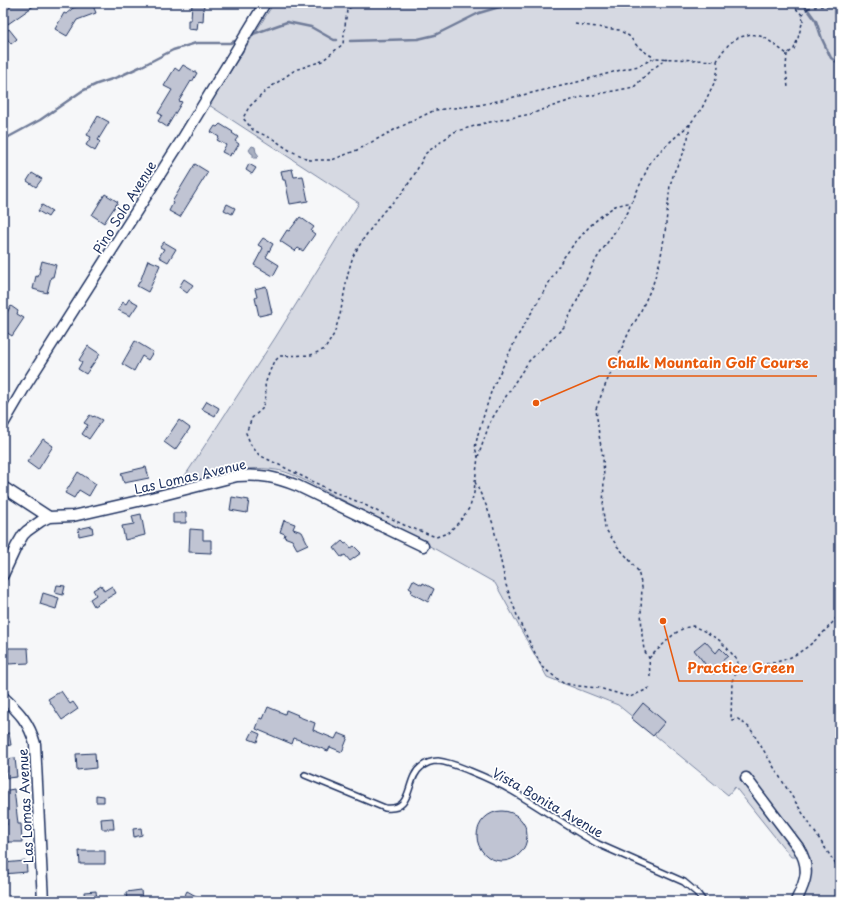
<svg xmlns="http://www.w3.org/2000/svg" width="843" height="904" font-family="'Playpen Sans',sans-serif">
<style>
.green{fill:#d6d9e2;stroke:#7884a0}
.water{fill:#a9b0c1;stroke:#707c99}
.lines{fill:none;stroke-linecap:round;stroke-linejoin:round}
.stream{stroke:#707c99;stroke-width:2.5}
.building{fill:#c0c4d3;stroke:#1b2f5e}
.service-casing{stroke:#1b2f5e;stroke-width:8}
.minor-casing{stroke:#1b2f5e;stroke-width:13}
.path{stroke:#1b2f5e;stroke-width:1.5;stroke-dasharray:3 3;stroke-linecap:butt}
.service{stroke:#fff;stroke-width:5}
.minor{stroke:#fff;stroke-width:10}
.labels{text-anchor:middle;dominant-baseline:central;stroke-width:3.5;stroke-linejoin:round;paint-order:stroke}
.street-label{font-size:13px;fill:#1b2f5e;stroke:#fff}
.leader{fill:none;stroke:#e8590c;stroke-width:1.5}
.callout-dot{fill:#e8590c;stroke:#fff;stroke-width:1.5}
.callout-label{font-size:14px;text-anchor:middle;font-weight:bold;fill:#e8590c;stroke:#fff;stroke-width:3.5;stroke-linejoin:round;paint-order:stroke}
</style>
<rect width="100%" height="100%" fill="#f6f7f9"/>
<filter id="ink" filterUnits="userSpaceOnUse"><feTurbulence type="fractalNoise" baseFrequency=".025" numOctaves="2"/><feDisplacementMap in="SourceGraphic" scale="8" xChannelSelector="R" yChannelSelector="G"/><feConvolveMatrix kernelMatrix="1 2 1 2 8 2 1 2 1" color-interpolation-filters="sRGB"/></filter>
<g filter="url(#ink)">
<path class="green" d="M274,3H840V901H790C798,885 803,875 799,857H791L735,787L728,795L618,705L547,677L495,583L412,536L302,479C293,475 285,471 276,470C240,464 210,477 177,488L275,338L359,203L209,105Z"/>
<path class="water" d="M252,146L255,147L256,152L259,156L257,158H253V154L251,153L249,150Z"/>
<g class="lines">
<path class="stream" d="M803,3L816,21L822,39L831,58L840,64
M253,34L287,22L311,27L334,40H337
M350,41L418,39L435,35L479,13L506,5L509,3
M3,140L40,120L82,91L97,84L118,77L142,66L173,50L196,43H230L235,41"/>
</g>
<path class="building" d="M15,3H38L8,24L3,16V11Z
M80,3H92L96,13L77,20L67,36L55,29L64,13L66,14L73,8L81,5Z
M192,3H204L203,22L198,21L197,30L188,29V20H191Z
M9,29L17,39L11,44L3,33Z
M183,65L197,73L192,82L191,81L179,101L182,102L167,127L158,121L162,115L158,113L172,90L164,86L175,68L179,71Z
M98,116L109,122L98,140L100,142L95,151L86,145L91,137L87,135Z
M220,124L233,132L232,133L238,137L235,141L239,144L233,154L231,153L230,156L222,152L226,145L217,140L219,137L211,132L215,126L217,127Z
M195,164L208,172L180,217L169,211L173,203L172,202Z
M249,164L256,168L252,174L246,170Z
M292,169L294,177L303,176L308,201L290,204L285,180H283L281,171Z
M32,173L42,179L36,187L27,181Z
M105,194L118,202L104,223L92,215Z
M227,204L235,208L232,214L224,210Z
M42,205L52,211L48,217L38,211Z
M300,217L314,227L311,231L315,234L303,251L298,248L295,251L280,241L287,230L289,231Z
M263,238L273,244L266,257L279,265L273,276L254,265L263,248L258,245Z
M164,242L176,249L168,262L159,257L164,249L160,247Z
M148,260L160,265L152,284L148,292L137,286L141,279Z
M42,261L56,265L53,277H51L47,293L33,289L36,276L38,277Z
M184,279L193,285L187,293L179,287Z
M266,286L272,313L259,316L255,298L257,297L255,289Z
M129,299L138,304L130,316L118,310L123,302L126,304Z
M11,306L18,311L17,314L24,318L12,336L3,330V319Z
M135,341L153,352L148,360L142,356L134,371L122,364Z
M88,346L100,354L86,374L78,369L82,362L79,360Z
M207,401L219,408L215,416L202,409Z
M90,415L93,417L94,416L102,420L89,439L82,434L88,425L84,423Z
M179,420L190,428L175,450L164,442Z
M43,439L53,446L38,470L27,462Z
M146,467L149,478L124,483L121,473Z
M78,472L96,484L89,496L79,490L74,498L65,493Z
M232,497L249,500L247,513L230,510Z
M173,513H186V523H173Z
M141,514L145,535L125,540L122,526L134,524L132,516Z
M284,520L295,524L293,529L302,532L308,544L297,549L292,540L284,537L285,534L280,532Z
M92,526L93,533L79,536L78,529Z
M190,529L203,530V540H211V553L189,552Z
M342,541L345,544L347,543L351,548L354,546L361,553L350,561L345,555L341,557L334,548Z
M413,580L422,585L423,583L434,589L428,602L411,593L412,590L409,588Z
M57,585L65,586L63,595L55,593Z
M101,585L104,591L112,586L116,593L94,606L90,599L96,595L93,590Z
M43,593L59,598L56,609L40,604Z
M705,641L716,653L720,648L728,656L722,661L725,664L713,674L694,650Z
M8,648H28L29,663L8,664Z
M61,691L70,704L73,702L78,709L62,720L48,699Z
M643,703L665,722L653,736L631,718Z
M268,707L285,714L286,710L298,715L297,716L315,723L313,730L335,739L338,733L348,737L342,752L330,747L328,751L294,738L292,744L256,729L260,718L263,719Z
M253,731L260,734L257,742L249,739Z
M9,733L11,745L3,746V734Z
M95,753L96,768L77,770L76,754Z
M15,758L17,777L7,778L5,759Z
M14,789L18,824H21L22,842H3V825H7L3,791Z
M96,795L104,796V802H96Z
M477 836a25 25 0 1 1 50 0a25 25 0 1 1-50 0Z
M113,818L114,829H102L101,819Z
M141,828L142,835L134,837L133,829Z
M79,851H105V864H80Z
M26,861L27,872L3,874V863Z
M141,890L142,901H127L126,892Z
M96,891L97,901H85L84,892Z
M187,891L205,901H182Z"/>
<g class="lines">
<defs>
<path id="service" d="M305,775L385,808C414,812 405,779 421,767C426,763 432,761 438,761C449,762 460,767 470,771C485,777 500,784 514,792C543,809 569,828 598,844L684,882L697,893L703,901"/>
<path id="minor" d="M3,424L27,383L183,138L265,3
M3,487L49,517
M3,575L16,547L23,535L27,531L41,521L49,517L73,516L151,498L237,476C262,474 275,477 298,486L423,546
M3,697C19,712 29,722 35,744L43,901
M746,778L798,847C811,868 806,881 796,901"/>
</defs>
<use href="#service" class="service-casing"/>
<use href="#minor" class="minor-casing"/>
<path class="path" d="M356,3L347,10L345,26L343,44L322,61L295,70L268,89L249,107L243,118L253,130L273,139L289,150L310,160H332L357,150L394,130L435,110L480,105L570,84L617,71L638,66L655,58L717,61L722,52L729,44L737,38L751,34L764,37L787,54L794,49L798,38L803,20L802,15L791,3
M808,8L821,6H840
M802,15L808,8V3
M575,24L619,30L629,36L638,47L648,54L655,58
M787,54L786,68L788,88
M478,457L490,422L515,382L529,361L564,327L579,297L589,273L597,258L628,212L631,202
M475,482L478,457L475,448L478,434L492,389L516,339L547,286L564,257L574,244L589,227L601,216L615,206L632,202L650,163L660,151L690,124L702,108L716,79L718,67L717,61
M840,626L837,642L840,666
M649,658L674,634L684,628L693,626L706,632L719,640L727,648L738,661L737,671L732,681L731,720L738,719L750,728L789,792L840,871
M737,671C744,669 751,667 758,665C765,664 773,663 780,661C803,655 826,632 840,613
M650,677L649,658L644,650L642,635L641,609L642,587L638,571L628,558L617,546L605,528L603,510L604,479L603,458L599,435L596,409L604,388L629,332L639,315L653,284L660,261L665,233L670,185L675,170L683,154L688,138L690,124
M650,688L630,697L599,688L578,686L563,683L542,667L519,621L506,585L493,524L486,505L475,482L474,493L470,507L460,521L448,533L436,537L404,525L361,503L334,492L259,455L251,445L246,433L252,418L262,409L266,396L265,384L273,363L280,356L311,355L325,349L334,334L340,315L348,273L353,256L364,238L383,212L402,193L413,177L426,153L454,132L485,123L531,114L556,105L578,98L634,87L649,72L667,58"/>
<use href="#service" class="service"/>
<use href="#minor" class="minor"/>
</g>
</g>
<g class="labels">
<g class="street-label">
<text transform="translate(124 207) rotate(-58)">Pino Solo Avenue</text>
<text transform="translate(190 476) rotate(-13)">Las Lomas Avenue</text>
<text transform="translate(548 802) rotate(30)">Vista Bonita Avenue</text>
<text transform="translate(25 806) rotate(-93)">Las Lomas Avenue</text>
</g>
</g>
<path class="leader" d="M536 403L599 376H817M663 621L679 681H803"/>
<g class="callout-dot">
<circle cx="536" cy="403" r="4"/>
<circle cx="663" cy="621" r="4"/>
</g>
<g class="callout-label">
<text x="708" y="368">Chalk Mountain Golf Course</text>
<text x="741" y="673">Practice Green</text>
</g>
<rect width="843" height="904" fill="none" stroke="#fff" stroke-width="16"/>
<rect x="8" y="8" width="827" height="888" fill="none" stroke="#1b2f5e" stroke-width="1.5" filter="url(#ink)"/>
</svg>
